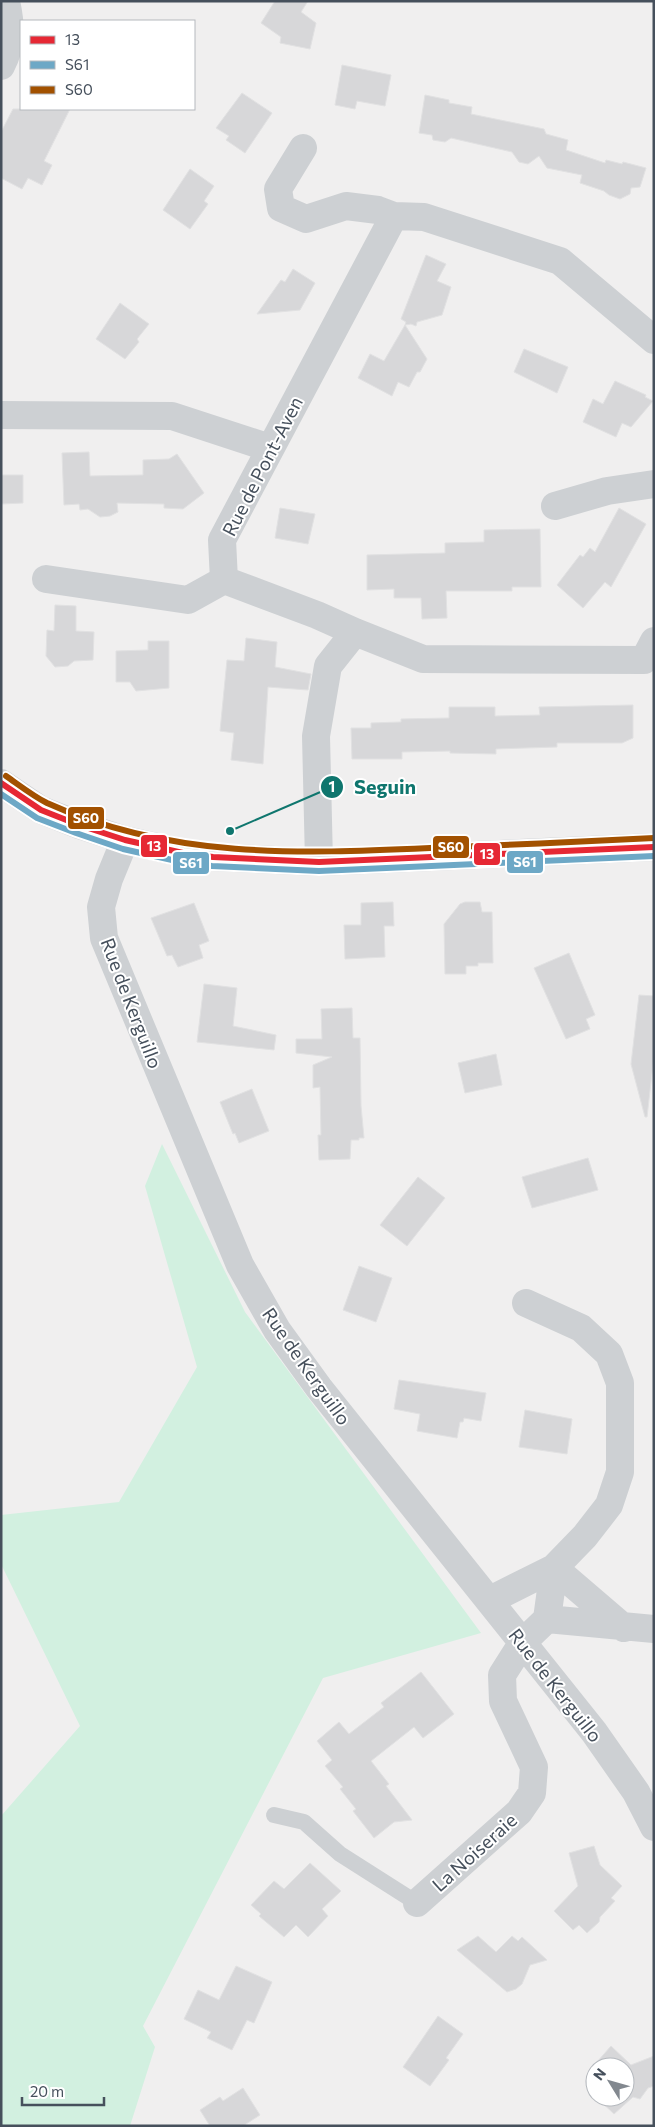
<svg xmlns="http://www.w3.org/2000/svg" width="655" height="2127" font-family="Commissioner,sans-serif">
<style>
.green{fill:#d2f0e0}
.building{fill:#d7d7d9;stroke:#e1e1e2}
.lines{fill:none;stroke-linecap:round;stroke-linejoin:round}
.service{stroke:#cdd0d3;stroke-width:16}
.minor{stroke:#cdd0d3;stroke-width:28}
.tertiary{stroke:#cdd0d3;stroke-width:28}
.bus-1-casing{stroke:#fff;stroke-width:10}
.bus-2-casing{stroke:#fff;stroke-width:10}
.bus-3-casing{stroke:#fff;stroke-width:10}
.bus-1{stroke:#e62834;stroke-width:6}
.bus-2{stroke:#6da8c6;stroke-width:6}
.bus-3{stroke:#a25100;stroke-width:6}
.labels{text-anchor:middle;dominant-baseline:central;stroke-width:4;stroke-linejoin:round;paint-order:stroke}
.street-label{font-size:19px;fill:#46505c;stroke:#fff}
.leader{fill:none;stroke:#0f766e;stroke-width:2}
.callout-dot{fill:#0f766e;stroke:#fff;stroke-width:2}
.mark-label{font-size:15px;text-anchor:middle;font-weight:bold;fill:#fff}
.callout-label{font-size:20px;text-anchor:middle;font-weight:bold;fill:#0f766e;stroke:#fff;stroke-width:4;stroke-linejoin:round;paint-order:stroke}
.line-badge{stroke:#fff;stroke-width:2}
.badge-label{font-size:14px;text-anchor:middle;font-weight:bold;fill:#fff}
</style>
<rect width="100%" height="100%" fill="#f0efef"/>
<path class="green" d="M162,1144L245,1312L481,1633L323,1678L143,2026L155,2047L130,2126H1V1816L80,1726L1,1564V1515L119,1502L197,1367L145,1186Z"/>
<path class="building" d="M275,1H308L301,12L316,23L310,49L280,43L281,37L261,23Z
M342,65L391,75L385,106L357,101L355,109L335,105Z
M242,93L272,113L245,153L226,140L229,136L216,128Z
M425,95L449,100V103L472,107L471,114L544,129L546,134L568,140L566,150L605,163L606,160L622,164L623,162L646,168L640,187L631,188L630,194L620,199L609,195L604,191L580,183L582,175L547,168L539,156L528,164L519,162L512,152L451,138L445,142L433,140L432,135L419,133Z
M13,109H70L44,161L52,165L42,185L28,178L22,189L1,178V132Z
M190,169L214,186L204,201L208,204L190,229L163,210Z
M426,255L446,264L437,281L451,287L442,315L417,322L416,326L411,324L405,325L427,359L420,372H417L409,387L398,382L392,396L358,378L370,354L384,361L405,325L406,322L401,319Z
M293,269L315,283L300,310L257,314L281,280L285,282Z
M120,303L149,324L137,339L139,342L125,359L96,339Z
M524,349L568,367L557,393L514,372Z
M615,381L646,395L645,397L653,401L631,427L622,423L616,437L583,422L593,399L603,404Z
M89,452L90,476L143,475V460L169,459L177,454L204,493L183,509L164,508V504L117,503L118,512L110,516L100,517L88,509L80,510L79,504L64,505L62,453Z
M1,475H23V503L1,504Z
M280,508L315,514L308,544L275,538Z
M619,508L646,524L611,587L605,582L583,608L557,585L580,555L583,557L590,548L595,552Z
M540,529L541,587H512V591H446L447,618L422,619L421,598H394V589L367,590V555L445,553V543L484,542V530Z
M55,605L76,606V631L94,632L93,660L74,661L68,666L55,667L46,656L47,630L54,631Z
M246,638L277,642L275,667L311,674L308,690L268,687L263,764L231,760L234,733L220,731L227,660L244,661Z
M148,641H169V688L136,691L130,682H116V651L148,650Z
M633,705V738L622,743H557V747L496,749V754L450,753V751L402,752V759H352L351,728H371V723L401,722V719L449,718V707H495V716L540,715L539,707Z
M393,902L394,926H384L385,957L345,959L344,925H361V903Z
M465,902H480L482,912H492L493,963H478V966H466V974H445L444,924L460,904Z
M194,903L209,941L199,945L203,958L178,967L172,955L167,956L151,918Z
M569,953L595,1015L586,1019L590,1029L566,1039L534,968Z
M204,984L237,988L233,1026L276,1035L274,1050L197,1042Z
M639,995L654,996V1056L647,1117H645L631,1064Z
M352,1008L353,1038H360L361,1106L364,1138H359V1140H351L350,1159L319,1160L318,1135H321L320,1087L313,1088V1065L332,1057L296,1053V1039H322L321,1009Z
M496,1054L502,1085L465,1093L458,1063Z
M252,1089L269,1131L239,1143L235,1133L233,1134L220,1102Z
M588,1158L598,1190L532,1208L522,1177Z
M418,1177L445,1198L407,1246L380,1225Z
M359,1266L392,1278L376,1322L343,1310Z
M399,1380L486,1393L481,1421L464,1418L463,1422H460L457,1438L417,1431L420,1414L394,1409Z
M525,1410L572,1419L567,1454L519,1447Z
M421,1672L454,1714L423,1738L414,1727L371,1761L389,1784L386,1786L412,1820L394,1822L374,1838L353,1811L356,1809L340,1789L343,1787L325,1766L332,1760L317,1741L339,1722L349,1734L384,1707L381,1703Z
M594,1846L600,1865L622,1886L611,1898L615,1901L600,1917L599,1922L587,1933L579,1925L573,1930L554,1911L578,1886L569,1853Z
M310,1863L341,1891L322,1909L328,1916L308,1937L296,1925L284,1937L259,1916L261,1914L251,1905L274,1881L284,1889Z
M478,1936L496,1952L512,1936L518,1941L522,1937L547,1960L530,1965L522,1984L516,1989L507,1992L457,1950Z
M236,1966L272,1982L254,2023L247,2020L232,2050L207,2038L211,2032L184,2019L198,1990L219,2000Z
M438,2016L463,2034L446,2058L449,2060L430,2086L403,2067Z
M611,2046L631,2065L654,2056V2086L648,2088L640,2099L633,2097L614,2114L596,2097H625V2067H601L597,2062Z
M243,2088L260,2115L243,2126H210L200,2110L220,2097L223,2101Z"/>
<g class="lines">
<path class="service" d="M274,1815L304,1822L340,1854L417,1903"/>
<path class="minor" d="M1,66C13,43 11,25 6,1
M303,148L278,189L281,208L306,219L346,206L378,210L394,216L424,217L560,261L654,340
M1,415L172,416L270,448
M555,506L607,491L654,484
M46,579L188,600L224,580
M224,580L317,615L355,632L423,659L644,660L654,641
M224,580L222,540L394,216
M125,840L109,879L101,907L104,938L240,1265L277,1330L319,1388L594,1732L636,1792L654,1827
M319,862L316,736L328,666L355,632
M554,1568L624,1628
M490,1600L554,1568L585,1536L609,1505L620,1472V1383L609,1354L581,1328L526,1303
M547,1619L654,1629
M417,1903L519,1812L532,1793L534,1767L503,1701L502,1675L523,1642L547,1619L554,1568"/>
<path class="tertiary" d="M1,783L41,810L79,825L125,840L183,853L213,857L319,862L654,847"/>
<defs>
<path id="bus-1" d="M1,783L41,810L79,825L125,840L183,853L213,857L319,862L654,847"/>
<path id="bus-2" d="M1,794L37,818L76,833L123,849L181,862L212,866L319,871L654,856"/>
<path id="bus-3" d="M6,776C19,785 33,796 47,803C170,859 298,854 430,848C505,845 579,842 654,838"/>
</defs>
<use href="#bus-1" class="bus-1-casing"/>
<use href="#bus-2" class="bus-2-casing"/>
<use href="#bus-3" class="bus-3-casing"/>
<use href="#bus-1" class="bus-1"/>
<use href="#bus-2" class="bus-2"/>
<use href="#bus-3" class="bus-3"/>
</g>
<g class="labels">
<g class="street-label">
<text transform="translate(262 466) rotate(-63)">Rue de Pont-Aven</text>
<text transform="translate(132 1003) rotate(69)">Rue de Kerguillo</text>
<text transform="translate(307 1366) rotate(55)">Rue de Kerguillo</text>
<text transform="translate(556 1685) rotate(52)">Rue de Kerguillo</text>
<text transform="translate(474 1852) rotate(-42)">La Noiseraie</text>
</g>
</g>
<path class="leader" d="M230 831L332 787"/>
<g class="callout-dot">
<circle cx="230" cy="831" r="5"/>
<circle cx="332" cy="787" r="12"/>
</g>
<g class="mark-label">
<text x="332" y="792">1</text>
</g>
<g class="callout-label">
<text x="385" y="794">Seguin</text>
</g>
<g class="line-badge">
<rect x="67" y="806" width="38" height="24" rx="5" fill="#a25100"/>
<rect x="140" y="834" width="28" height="24" rx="5" fill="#e62834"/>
<rect x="432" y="835" width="38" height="24" rx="5" fill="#a25100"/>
<rect x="473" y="842" width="28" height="24" rx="5" fill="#e62834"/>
<rect x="506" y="850" width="38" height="24" rx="5" fill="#6da8c6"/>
<rect x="172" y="851" width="38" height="24" rx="5" fill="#6da8c6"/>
</g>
<g class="badge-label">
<text x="86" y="823">S60</text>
<text x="154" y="851">13</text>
<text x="451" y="852">S60</text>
<text x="487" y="859">13</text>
<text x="525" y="867">S61</text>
<text x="191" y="868">S61</text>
</g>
<rect width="655" height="2127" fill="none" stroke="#46505c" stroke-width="5"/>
<rect x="20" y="20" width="175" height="90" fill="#ffffff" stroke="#b5b9be"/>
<rect x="30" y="36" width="25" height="8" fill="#e62834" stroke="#b5b9be"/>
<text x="65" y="45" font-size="15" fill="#46505c">13</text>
<rect x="30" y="61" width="25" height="8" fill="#6da8c6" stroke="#b5b9be"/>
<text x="65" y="70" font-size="15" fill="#46505c">S61</text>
<rect x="30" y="86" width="25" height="8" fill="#a25100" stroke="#b5b9be"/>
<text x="65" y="95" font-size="15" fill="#46505c">S60</text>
<g transform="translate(610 2082) rotate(307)"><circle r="24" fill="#ffffff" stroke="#b5b9be"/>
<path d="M0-4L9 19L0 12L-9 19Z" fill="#82888f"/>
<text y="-8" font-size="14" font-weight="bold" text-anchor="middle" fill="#46505c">N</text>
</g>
<path d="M22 2097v8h82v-8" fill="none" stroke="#46505c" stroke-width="2.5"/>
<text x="30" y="2097" font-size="15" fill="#46505c" stroke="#ffffff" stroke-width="4" paint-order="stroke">20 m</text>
</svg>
